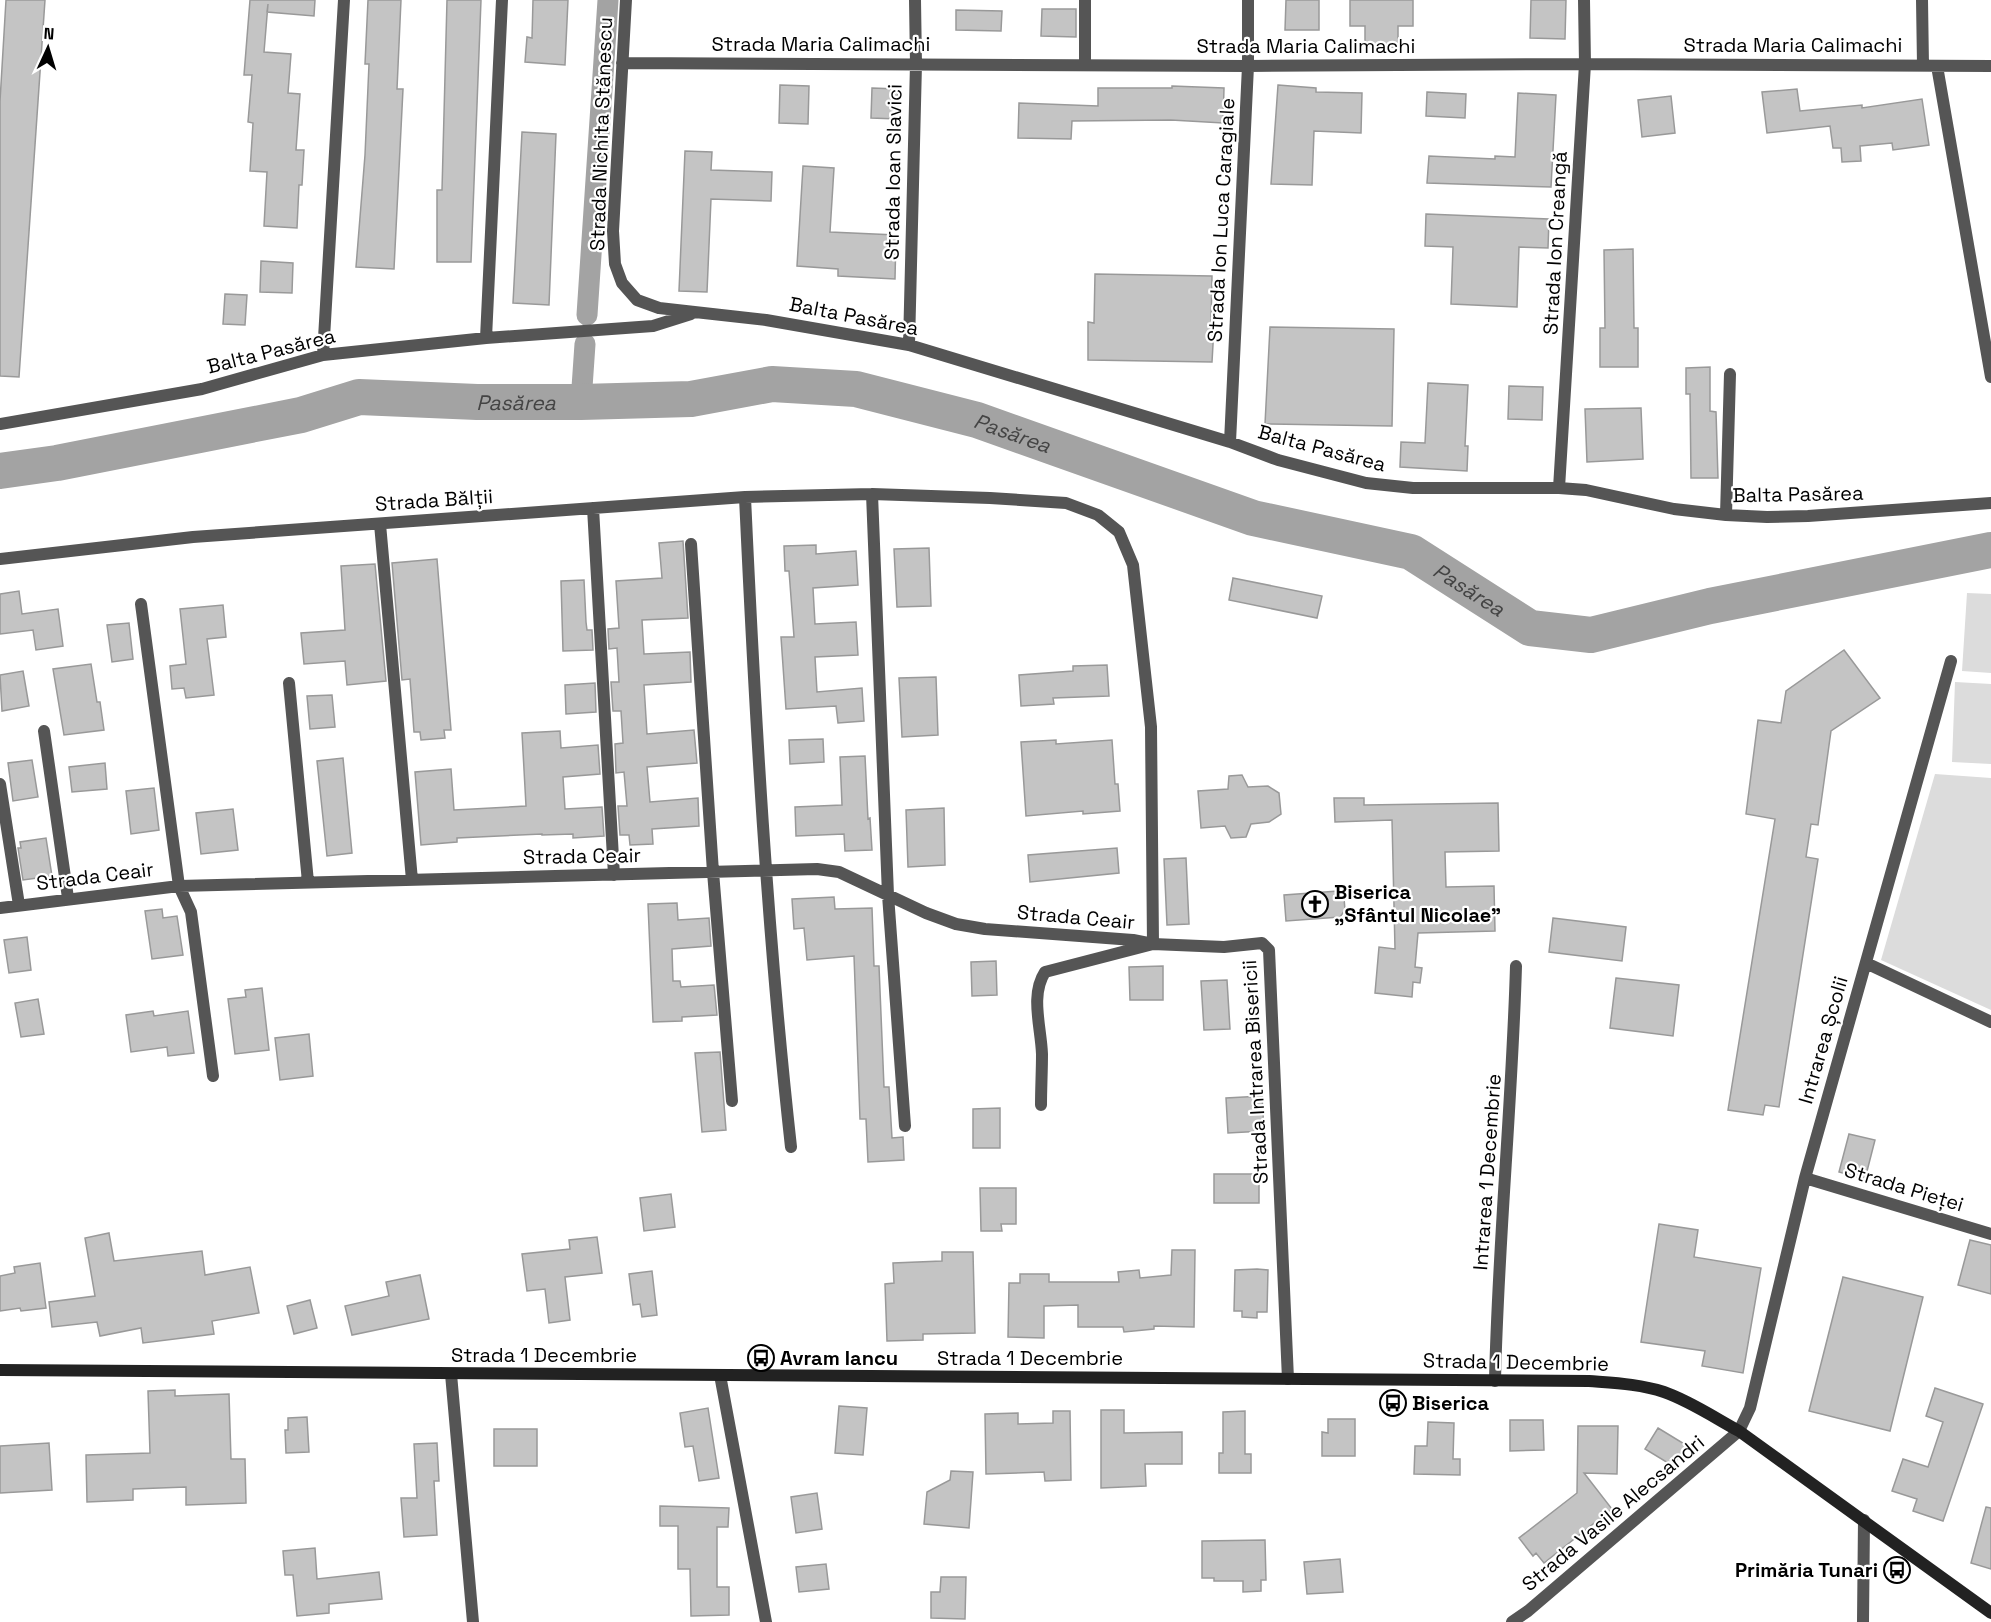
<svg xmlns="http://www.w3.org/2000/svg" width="1991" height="1622" font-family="'Space Grotesk',sans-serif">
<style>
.green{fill:#dcdcdc}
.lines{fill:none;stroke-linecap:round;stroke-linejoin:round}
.canal{stroke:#a3a3a3;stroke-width:21}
.river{stroke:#a3a3a3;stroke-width:36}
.building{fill:#c4c4c4;stroke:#999;stroke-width:1.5}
.street{stroke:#555;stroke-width:12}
.secondary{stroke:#222;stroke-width:12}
.labels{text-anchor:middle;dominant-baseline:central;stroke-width:4.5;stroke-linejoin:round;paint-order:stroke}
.street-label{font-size:20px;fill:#000;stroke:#fff}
.poi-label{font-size:20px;font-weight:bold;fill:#000;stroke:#fff;text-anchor:start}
.water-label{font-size:21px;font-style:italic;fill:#444;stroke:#fff}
</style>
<rect width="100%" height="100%" fill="#fff"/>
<path class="green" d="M1967,593L1991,594V673L1962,671Z
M1955,682L1991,684V764L1952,762Z
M1935,774L1991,778V1010L1881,960Z"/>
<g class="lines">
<path class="canal" d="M587,315L608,0
M581,402L585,344"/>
<path class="river" id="s1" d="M0,471L57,463L301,415L359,397L477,402H581L691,399L772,384L856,389L977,420L1253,518L1411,552L1530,628L1591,635L1710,606L1991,550"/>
</g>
<path class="building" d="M6,0H45L19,377L0,376V101Z
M250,0H315L314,16L267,12L268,4L264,52L291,54L288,93L300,94L296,150H304L302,185H299L297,228L264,226L267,172L250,171L253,123L248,122L252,75H244Z
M368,0H401L397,89H403L394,269L356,267L365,155L369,64H365Z
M447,0H481L471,262H437V190H442Z
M533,0H568L565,65L525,62L527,37L532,38Z
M1286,0H1319V30H1285Z
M1350,0H1413V26H1398V47H1365V26H1350Z
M1531,0H1566L1565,39L1530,38Z
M1042,9H1076V37L1041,36Z
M956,10L1002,11L1001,31L956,30Z
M780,85L809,86L808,124L779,123Z
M1278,85L1316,88V92L1362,93L1361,133L1314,131L1312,185L1271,184Z
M1172,86L1224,88L1223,123L1171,120L1072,121L1071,139L1018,138L1019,103L1098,106V88H1172Z
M872,88L898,89L897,119L871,118Z
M1797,89L1800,111L1862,105V108L1922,99L1929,145L1893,150L1892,143L1860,146L1861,161L1842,162L1841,148H1833L1830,126L1767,133L1762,92Z
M1427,92L1466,94L1465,118L1426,116Z
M1518,93L1556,95L1551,187L1427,183L1429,156L1495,159V156L1515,157Z
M1671,96L1675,133L1642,137L1638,100Z
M522,132L556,134L549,305L513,303Z
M685,151L712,152L711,170L772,172L771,201L711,199L707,292L679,291Z
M803,166L834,168L830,232L896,235L895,279L838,276V269L797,266Z
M1426,214L1549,219L1548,248L1519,247L1517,307L1451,304L1453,247L1425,246Z
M1633,249L1634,328H1638V367H1600V328H1605L1604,250Z
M261,261L293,263L292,293L260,292Z
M1095,274L1212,276L1211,326L1214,327L1212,362L1088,360V322L1094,323Z
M225,294L247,295L245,325L223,324Z
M1270,327L1394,329L1392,426L1265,424Z
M1710,367V411L1716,412L1718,478H1691L1690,394H1686V368Z
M1428,383L1468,385L1465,446H1468L1467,471L1400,467L1401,442L1425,443Z
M1509,386L1543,387L1542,420L1508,419Z
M1641,408L1643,459L1587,462L1585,409Z
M683,541L688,618L642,620L644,654L690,652L691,682L644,685L647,734L694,730L697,763L647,767L650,802L698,798L699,826L652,829L653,844L630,845L629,835H620L618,806H627L624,772L616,773L615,744L623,743L621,711H613L611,682H619L617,648L609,649L608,629L619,628L616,581L662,578L659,543Z
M816,545V554L856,551L858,585L813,588L815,624L856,622L858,655L815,657L817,692L862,688L864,721L838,723L836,706L786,709L781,637H794L789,571H785L784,546Z
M929,548L931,606L897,607L894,549Z
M437,559L451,730H444L445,738L421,740L420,732H414L410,679L402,680L392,563Z
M375,564L386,681L347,685L345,661L304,664L301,633L345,630L341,566Z
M1233,578L1322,596L1317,618L1229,600Z
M584,580L586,622L587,630H592L593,650L563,651L561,581Z
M19,591L22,614L58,609L63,646L36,650L33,630L0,634V594Z
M223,605L226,637L207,639L214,695L186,698L184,688L172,689L170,666L186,664L180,609Z
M129,623L133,659L112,662L107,625Z
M1844,650L1880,698L1831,731L1818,825L1811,824L1806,857L1818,859L1779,1107L1765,1105L1763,1115L1728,1110L1775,819L1746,814L1758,720L1781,723L1786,691Z
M91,664L97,702H100L104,730L64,735L53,669Z
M1107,665L1109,696L1053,698L1054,704L1021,706L1019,675L1073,671V666Z
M23,671L29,706L2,711L0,675Z
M936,677L938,735L902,737L899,678Z
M595,683L596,712L566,714L565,685Z
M332,695L335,727L310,729L307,696Z
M560,731L561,748L598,745L600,774L563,777L565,809L602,807L604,836L573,838V834L542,835V834L457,838V842L421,845L415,772L451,769L454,810L526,806L522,733Z
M823,739L824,762L790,764L789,740Z
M1056,740V744L1112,740L1115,784H1118L1120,811L1083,814V811L1026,816L1021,742Z
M865,756L868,819L870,818L872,850L845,851L844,834L796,836L795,807L842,805L840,757Z
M343,758L352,853L327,856L317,761Z
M32,760L38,797L13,801L8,763Z
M105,763L107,789L72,792L69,767Z
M1242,775L1248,787L1268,786L1279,793L1281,814L1269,822L1251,824L1246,837L1231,838L1225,826L1201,828L1198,791L1228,789L1229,776Z
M154,788L159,830L131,834L126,791Z
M1334,798H1364V805L1498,803L1499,851L1445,852L1446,887L1494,886L1495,931L1418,933L1415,967L1422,968L1420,983L1413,982L1412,997L1375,993L1379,947L1395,949L1392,820L1335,822Z
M944,808L945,865L908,867L906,810Z
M233,809L238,850L201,854L196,813Z
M46,838L52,876L23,880L18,848H21L20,842Z
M1117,848L1119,873L1030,882L1028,855Z
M1186,858L1189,924L1167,925L1164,859Z
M1338,891L1344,898L1345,910L1340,917L1286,921L1284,895Z
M834,897L835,909L872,908L874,966H879L884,1087H889L892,1138L903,1137L904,1160L868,1162L866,1119H860L854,956L807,960L804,928L794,929L792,899Z
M677,903L678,920L709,918L711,946L672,949L673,981H680L681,987L714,985L717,1015L682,1017V1021L653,1022L648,904Z
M162,909L163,918L177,916L183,955L152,959L145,911Z
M1553,918L1626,927L1622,961L1549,952Z
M27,937L31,970L9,973L4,940Z
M996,961L997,995L972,996L971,962Z
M1163,966V1000H1130L1129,967Z
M1616,978L1679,985L1673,1036L1610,1028Z
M1227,980L1230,1029L1204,1030L1201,981Z
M262,988L269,1050L235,1054L228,999L246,997L245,990Z
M38,999L44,1034L21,1037L15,1003Z
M153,1011L154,1016L188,1011L194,1053L168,1056L167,1047L131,1052L126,1015Z
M309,1034L313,1076L280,1080L275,1038Z
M720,1052L726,1130L702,1132L695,1053Z
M1262,1096L1264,1131L1228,1133L1226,1098Z
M1000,1108V1148H973V1109Z
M1849,1134L1875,1140L1865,1179L1839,1172Z
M1214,1174H1259V1203H1214Z
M980,1188H1016V1224H1001L1002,1231H981Z
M671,1194L675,1227L644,1231L640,1198Z
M1659,1224L1698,1230L1694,1257L1761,1268L1743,1373L1702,1366L1705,1351L1641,1342Z
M109,1233L114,1261L202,1251L205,1275L250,1267L259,1313L212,1321L214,1334L143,1343L141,1328L100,1336L97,1322L52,1327L49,1302L95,1296L85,1238Z
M597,1237L602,1273L565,1277L570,1320L549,1323L545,1289L527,1291L522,1254L570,1249L569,1240Z
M1970,1240L1991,1245V1294L1958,1285Z
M1172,1250H1195L1194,1327L1154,1326V1329L1124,1332L1123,1327H1078V1305L1044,1306V1338L1008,1337L1009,1283H1020V1274H1049V1282H1119L1118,1272L1139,1270L1140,1278L1171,1275Z
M942,1252H973L975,1333L923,1334V1340L887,1341L885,1284L894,1283L893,1263L942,1261Z
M40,1263L46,1308L21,1311L20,1308L0,1311V1276L15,1273L14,1267Z
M1257,1269L1268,1270L1267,1312H1257V1318L1242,1317V1311H1234L1235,1270Z
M652,1271L657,1315L642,1317L640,1304L633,1305L629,1274Z
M420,1275L429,1319L352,1335L345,1306L389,1296L386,1282Z
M1843,1277L1923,1297L1890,1431L1809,1411Z
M310,1300L317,1328L294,1334L287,1306Z
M1935,1388L1983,1404L1943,1521L1913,1511L1917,1499L1892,1491L1903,1459L1928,1467L1943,1422L1926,1416Z
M175,1390V1396L229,1394L231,1459H245L246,1503L186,1505V1487L133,1489V1500L87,1502L86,1455L150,1453L148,1391Z
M839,1406L867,1408L863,1455L835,1453Z
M708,1408L719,1478L699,1481L693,1446L685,1447L680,1413Z
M1101,1410H1124V1433L1182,1432V1464H1145L1146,1486L1101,1488Z
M1053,1411H1070L1071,1480L1045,1481L1044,1472L986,1474L985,1414L1018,1413V1424L1053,1423Z
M1245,1411V1454H1251V1473H1219V1453H1223V1412Z
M307,1417L309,1452L286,1453L285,1430H288V1418Z
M1328,1419H1355V1456H1322V1432L1328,1433Z
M1510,1420H1543L1544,1450L1510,1451Z
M1428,1422L1454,1423L1453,1459H1460V1475L1414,1474L1415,1446H1427Z
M1578,1426H1618L1617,1474L1584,1473L1612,1509L1544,1563L1536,1553L1533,1556L1519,1538L1577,1493Z
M1658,1428L1686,1445L1673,1466L1645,1449Z
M494,1429H537V1466H494Z
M49,1443L52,1490L0,1493V1446Z
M437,1443L439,1481H434L437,1535L404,1537L401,1498H417L414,1444Z
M951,1471L973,1472L969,1528L924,1524L927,1492L950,1480Z
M817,1493L822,1529L796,1533L791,1497Z
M660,1506L729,1508L728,1527H717V1587H729V1615L691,1616L690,1569H678V1526H660Z
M1986,1507L1991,1508V1569L1971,1563Z
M1265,1540L1266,1580H1261V1591L1243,1592V1581H1214V1578H1202V1541Z
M315,1548L317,1579L379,1572L382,1599L329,1604V1613L297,1616L293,1575H285L283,1551Z
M1340,1559L1343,1592L1307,1594L1304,1562Z
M826,1564L829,1589L799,1592L796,1567Z
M941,1577H966L965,1619L931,1618V1592H940Z"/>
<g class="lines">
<path class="street" d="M626,0L613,231L615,264L622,283L637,300L659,308L766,320L909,345L1230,442L1278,460L1366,483L1413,488H1559L1586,490L1674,509L1726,515L1767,517L1808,516L1991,503
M1922,0L1923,65
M622,63L1248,66L1585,64L1991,66
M1085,65V0
M1937,66L1991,377
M486,338L502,0
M909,345L916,64L915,0
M323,355L344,0
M0,424L202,389L323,355L486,338L653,326L691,314
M1230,442L1248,66V0
M1559,488L1585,64L1584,0
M872,494L888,895L905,1126
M745,497C755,714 767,931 791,1147
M593,508L614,875
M1726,515L1730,374
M380,524L412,880
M691,544L713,872L732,1101
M0,559L193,537L745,497L872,494L990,498L1066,503L1098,515L1119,532L1133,565L1151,727L1153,944
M141,604L179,886L191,912L213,1076
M289,683L308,882
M44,731L68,898
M0,784L19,905
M0,908L179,886L817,869L839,872L926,913L956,924L985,929L1133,940L1153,944
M1866,963L1991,1022
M1041,1105C1041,1088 1042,1071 1042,1054C1041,1027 1030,995 1045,972L1153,944L1224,947L1262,943L1269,950L1288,1379
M1805,1178L1991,1234
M451,1374L473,1622
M720,1375L766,1622
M1495,1381C1498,1243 1512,1105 1516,966
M1512,1622L1528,1611L1739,1431L1750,1408L1805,1178L1951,661
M1863,1622L1864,1520"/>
<path class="secondary" d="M0,1370L1589,1381C1614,1383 1640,1384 1664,1392C1690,1401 1715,1418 1739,1431L1991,1613"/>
</g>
<defs>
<symbol id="church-ring" viewBox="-11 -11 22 22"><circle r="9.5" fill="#fff" stroke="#000" stroke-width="1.5"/><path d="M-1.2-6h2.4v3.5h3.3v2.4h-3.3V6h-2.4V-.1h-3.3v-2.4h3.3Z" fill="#000"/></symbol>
<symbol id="bus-ring" viewBox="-11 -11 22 22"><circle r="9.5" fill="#fff" stroke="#000" stroke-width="1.5"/><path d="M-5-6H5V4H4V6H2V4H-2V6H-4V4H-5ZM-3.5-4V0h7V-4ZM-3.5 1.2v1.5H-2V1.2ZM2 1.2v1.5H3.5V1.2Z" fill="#000"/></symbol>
</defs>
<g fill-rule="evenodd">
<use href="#church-ring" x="1300" y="889" width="30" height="30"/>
<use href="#bus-ring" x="746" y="1343" width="30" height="30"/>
<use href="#bus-ring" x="1378" y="1388" width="30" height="30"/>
<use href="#bus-ring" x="1882" y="1555" width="30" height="30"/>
</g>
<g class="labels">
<g class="street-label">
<text x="821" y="44">Strada Maria Calimachi</text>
<text x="1793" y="45">Strada Maria Calimachi</text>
<text x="1306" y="46">Strada Maria Calimachi</text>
<text transform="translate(601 134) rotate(-88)">Strada Nichita Stănescu</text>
<text transform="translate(893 172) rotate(-89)">Strada Ioan Slavici</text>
<text transform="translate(1221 220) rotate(-87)">Strada Ion Luca Caragiale</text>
<text transform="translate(1555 243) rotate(-87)">Strada Ion Creangă</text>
<text transform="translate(854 316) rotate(11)">Balta Pasărea</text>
<text transform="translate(271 351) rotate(-14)">Balta Pasărea</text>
<text transform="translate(1322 448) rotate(15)">Balta Pasărea</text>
<text transform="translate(1798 494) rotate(-1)">Balta Pasărea</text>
<text transform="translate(434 500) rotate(-4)">Strada Bălții</text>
<text transform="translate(582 856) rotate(-1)">Strada Ceair</text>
<text transform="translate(95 876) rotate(-7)">Strada Ceair</text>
<text transform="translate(1076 917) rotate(5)">Strada Ceair</text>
<text transform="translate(1823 1040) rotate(-74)">Intrarea Școlii</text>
<text transform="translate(1255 1072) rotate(-93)">Strada Intrarea Bisericii</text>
<text transform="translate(1487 1172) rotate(-86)">Intrarea 1 Decembrie</text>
<text transform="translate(1904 1187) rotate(17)">Strada Pieței</text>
<text x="544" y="1355">Strada 1 Decembrie</text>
<text x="1030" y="1358">Strada 1 Decembrie</text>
<text transform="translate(1516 1362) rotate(1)">Strada 1 Decembrie</text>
<text transform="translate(1613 1513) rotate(-40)">Strada Vasile Alecsandri</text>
</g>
<g class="poi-label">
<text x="1334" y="892">Biserica<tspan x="1334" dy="23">„Sfântul Nicolae"</tspan></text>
<text x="780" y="1358">Avram Iancu</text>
<text x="1412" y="1403">Biserica</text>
<text x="1878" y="1570" text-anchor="end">Primăria Tunari</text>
</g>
<g class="water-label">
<text stroke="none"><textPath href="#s1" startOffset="524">Pasărea</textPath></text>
<text stroke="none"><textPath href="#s1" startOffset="1028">Pasărea</textPath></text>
<text stroke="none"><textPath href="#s1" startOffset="1514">Pasărea</textPath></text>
</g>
</g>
<g transform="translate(48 48) rotate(4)" stroke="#ffffff" stroke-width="4.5" paint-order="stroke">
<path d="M0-4.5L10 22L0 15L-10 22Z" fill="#000000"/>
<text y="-9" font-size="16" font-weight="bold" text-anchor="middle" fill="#000000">N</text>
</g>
</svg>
